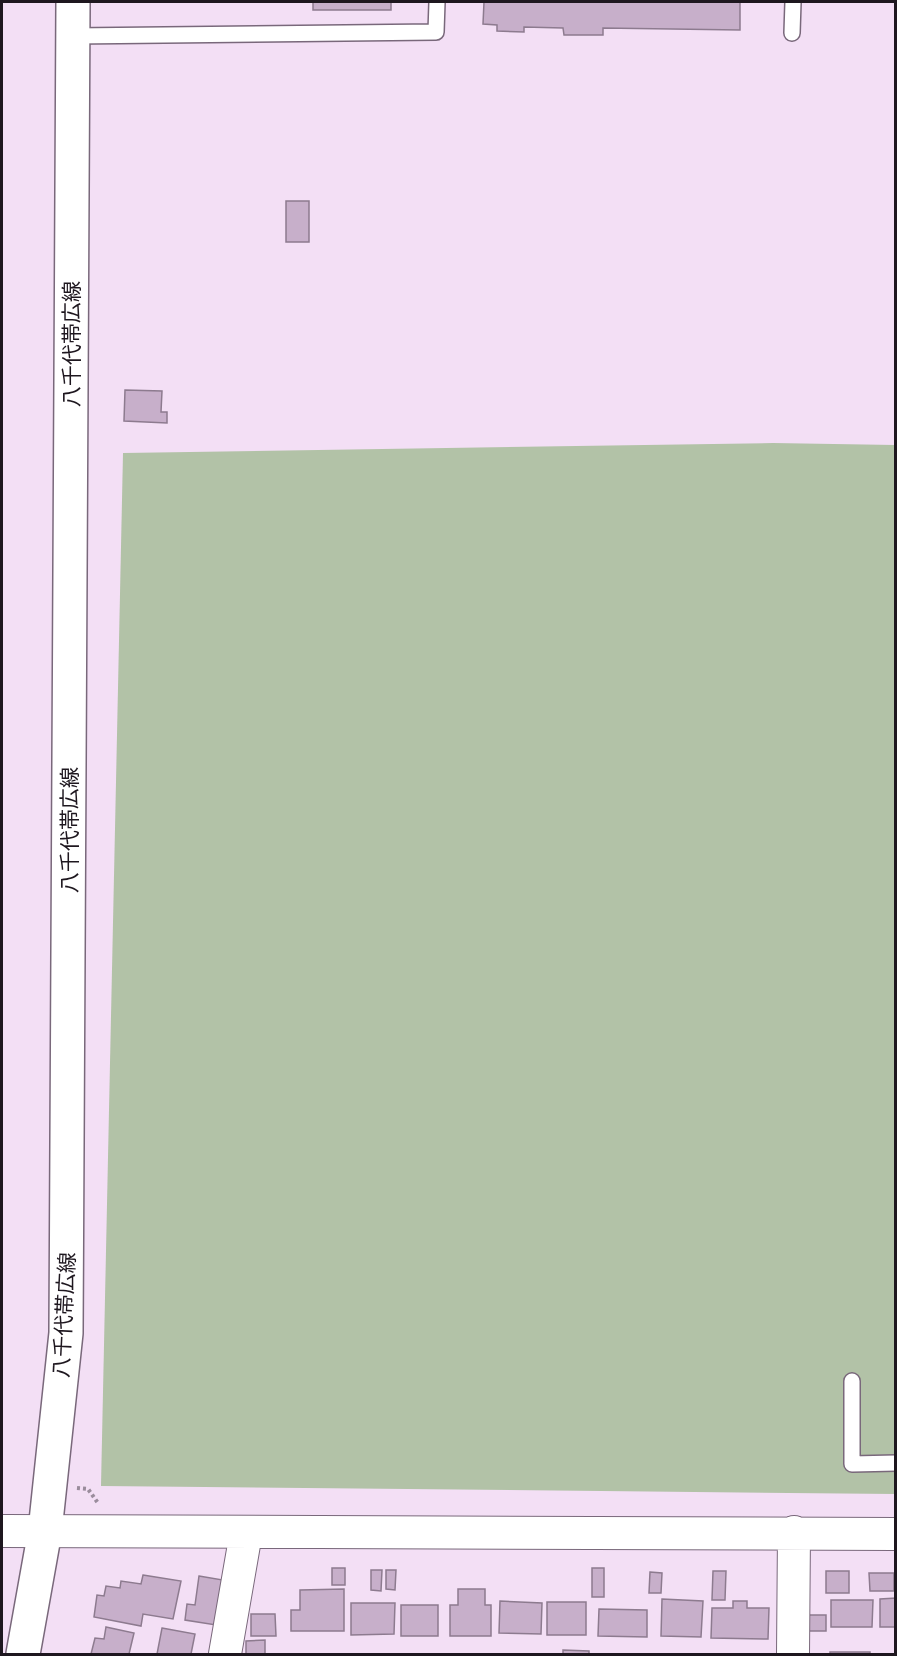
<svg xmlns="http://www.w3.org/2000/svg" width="897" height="1656" font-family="Arial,'Noto Sans JP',sans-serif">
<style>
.green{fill:#b2c2a7}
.building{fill:#c7afca;stroke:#8d7b8f;stroke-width:1.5}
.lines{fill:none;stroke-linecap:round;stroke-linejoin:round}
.lane-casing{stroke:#79687b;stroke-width:18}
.street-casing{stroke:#79687b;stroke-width:34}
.secondary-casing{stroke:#79687b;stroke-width:36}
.path{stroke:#9a8c9c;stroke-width:4;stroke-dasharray:3 3;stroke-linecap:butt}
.lane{stroke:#fff;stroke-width:15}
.street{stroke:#fff;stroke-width:32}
.secondary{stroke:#fff;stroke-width:33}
.labels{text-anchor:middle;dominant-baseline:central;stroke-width:6;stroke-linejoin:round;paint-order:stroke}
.street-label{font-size:21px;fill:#1e171f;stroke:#fff}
</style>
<rect width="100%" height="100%" fill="#f3dff5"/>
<path class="green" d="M773,443L895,445V1494L101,1486L123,453Z"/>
<path class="building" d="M313,2H391V10H313Z
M484,2H740V30L603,28V35H564L563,28L524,27V32L497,31V25L483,24Z
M286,201H309V242H286Z
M125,390L162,391L161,412H167V423L124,421Z
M332,1568H345V1585H332Z
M592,1568H604V1597H592Z
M371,1570H382L381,1591L371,1590Z
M386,1570H396L395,1590L386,1589Z
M713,1571H726L725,1600H712Z
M826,1571H849V1593H826Z
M650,1572L662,1573L661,1593H649Z
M869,1573H894V1591H870Z
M143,1575L181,1581L173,1619L143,1614L141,1626L94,1617L97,1595L104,1596L106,1586L120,1588L121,1581L141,1584Z
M199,1576L223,1580L216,1625L185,1620L187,1604L195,1605Z
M344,1589V1631H291V1610H300V1590Z
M458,1589H485V1605H491V1636H450V1605H458Z
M896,1598V1627H880V1599Z
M662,1599L703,1601L701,1637L661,1636Z
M831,1600H873L872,1627H831Z
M500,1601L542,1603L541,1634L499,1633Z
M733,1601H747V1608H769L768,1639L711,1638L712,1608H733Z
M547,1602H586V1635H547Z
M351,1603H395L394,1634L351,1635Z
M401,1605H438V1636H401Z
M599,1609L647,1610V1637L598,1636Z
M251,1614H275L276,1636H251Z
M809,1615H826V1631H809Z
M106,1627L134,1633L129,1654H91L95,1638L104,1639Z
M162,1628L195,1634L191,1654H157Z
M265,1640V1654H246V1641Z
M563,1650L589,1651V1654H563Z
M830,1652H870V1654H830Z"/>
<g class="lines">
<defs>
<path id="lane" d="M792,33L793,2
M73,36L436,32L437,2
M852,1381V1464L896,1463"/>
<path id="street" d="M2,1531L896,1534
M225,1654L246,1533
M793,1654L794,1532"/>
<path id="secondary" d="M23,1654L45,1531L66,1333L73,2"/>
</defs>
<use href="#lane" class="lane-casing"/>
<use href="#street" class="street-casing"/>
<use href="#secondary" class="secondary-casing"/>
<path class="path" d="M77,1488L88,1489L98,1503"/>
<use href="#lane" class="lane"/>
<use href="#street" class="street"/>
<use href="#secondary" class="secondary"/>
</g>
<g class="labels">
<g class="street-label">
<text transform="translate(71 344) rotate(-90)">八千代帯広線</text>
<text transform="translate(69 830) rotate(-90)">八千代帯広線</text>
<text transform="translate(64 1315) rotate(-87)">八千代帯広線</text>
</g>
</g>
<rect width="897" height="1656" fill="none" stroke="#1e171f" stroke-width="6"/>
</svg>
